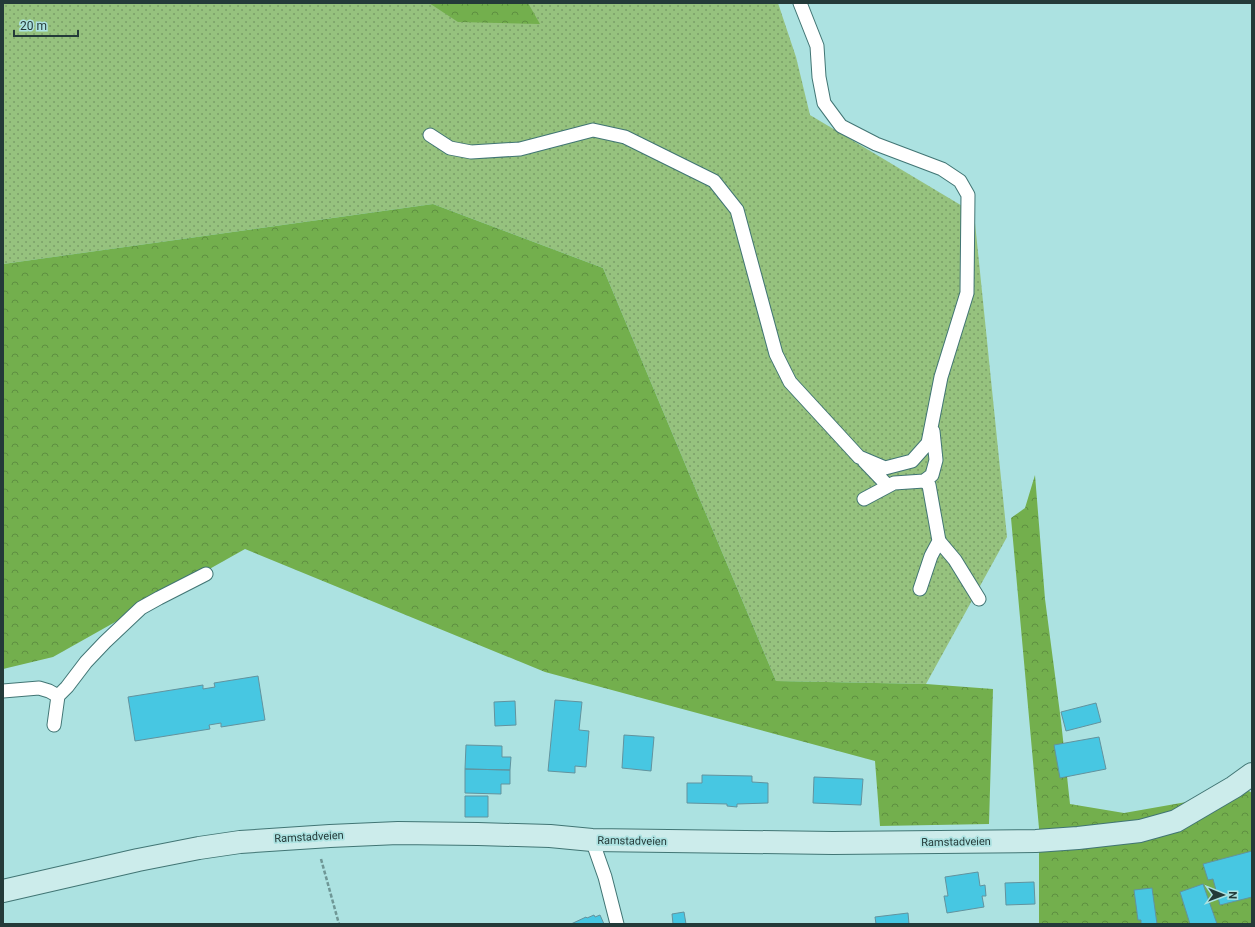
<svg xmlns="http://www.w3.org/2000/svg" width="1255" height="927" font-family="Roboto,sans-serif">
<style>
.green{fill:url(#green-dots)}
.forest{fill:url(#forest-crowns)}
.building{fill:#47c7e2;stroke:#62939e}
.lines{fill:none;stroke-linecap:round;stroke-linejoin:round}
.lane-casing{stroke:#417574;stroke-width:15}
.secondary-casing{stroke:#417574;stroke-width:24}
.path{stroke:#6f9796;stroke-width:2.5;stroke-dasharray:4 2;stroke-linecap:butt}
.lane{stroke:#fff;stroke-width:13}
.secondary{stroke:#cceceb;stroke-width:22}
.labels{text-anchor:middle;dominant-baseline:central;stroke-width:3.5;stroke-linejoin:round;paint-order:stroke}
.street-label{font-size:11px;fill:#243a39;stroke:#ace2e1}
</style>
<defs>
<pattern id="green-dots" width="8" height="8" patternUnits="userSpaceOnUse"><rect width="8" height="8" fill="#96c27e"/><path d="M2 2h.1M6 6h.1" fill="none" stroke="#7a9f68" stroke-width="1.8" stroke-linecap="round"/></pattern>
<pattern id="forest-crowns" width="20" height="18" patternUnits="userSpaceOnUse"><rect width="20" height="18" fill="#73af4d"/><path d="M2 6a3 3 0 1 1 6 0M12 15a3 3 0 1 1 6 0" fill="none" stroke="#5e8f41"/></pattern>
</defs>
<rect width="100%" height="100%" fill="#ace2e1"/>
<path class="green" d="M3,3H778L796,57L810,115L974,213L1007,537L926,684L776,681L603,268L433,204L3,264Z"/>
<path class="forest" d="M429,3H528L540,24L458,22Z
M433,204L603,268L776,681L926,684L993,689L989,824L880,826L875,761L545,672L245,549L53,657L3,669V264Z
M1035,475L1045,599L1061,721L1070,804L1124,813L1249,791L1252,793V924H1039V828L1011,518L1025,508Z"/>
<path class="building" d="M258,676L265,720L221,727V723L209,725L210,729L135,741L128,697L203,685V689L215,687L214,683Z
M555,700L582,702L579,730L589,731L586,767L575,766V773L548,771Z
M515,701L516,725L495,726L494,702Z
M1096,703L1101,722L1066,731L1061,712Z
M624,735L654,737L651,771L622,768Z
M1099,737L1106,769L1060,778L1054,745Z
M466,745L502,746V757H511L510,770L465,769Z
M465,769L510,770V784H501V794L465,793Z
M702,775L752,776V782L768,783V803L737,804V807L727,806V804L687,803V783H702Z
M814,777L863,779L861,805L813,803Z
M465,796H488V817H465Z
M1252,851V897L1220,905L1213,879L1208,880L1203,864Z
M978,872L980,886L985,885L986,896H982L984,907L947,913L944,896H948L945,877Z
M1034,882L1035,904L1006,905L1005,883Z
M1203,884L1217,924H1190L1180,892Z
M1152,888L1157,924H1141V920H1138L1134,890Z
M684,912L686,924H673L672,914Z
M908,913L909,924H876L875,917Z
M594,915L595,917L600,915L604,924H571L586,917L587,918Z"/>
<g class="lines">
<defs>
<path id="lane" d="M430,135L450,148L471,152L520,149L593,130L625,137L714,181L737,210L776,354L790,382L859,457L885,468L912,461L928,443L941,377L967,293L968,195L960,181L942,169L876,144L841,126L824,103L819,77L817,46L800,3
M864,461L888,486
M924,481L932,475L936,460L933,431
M864,499L894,483L924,481L929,485L939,541L931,556L920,589
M939,541L955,560L979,599
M3,691L39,688L49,691L58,696
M54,725L58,696L67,687L86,662L105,642L141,608L159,598L206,574
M592,840L605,877L617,924"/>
<path id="secondary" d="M3,891L138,860L199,848L240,842L330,836L398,833L478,834L550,836L592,840L833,843L1036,841L1078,838L1140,831L1176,821L1234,787L1252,774"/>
</defs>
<use href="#lane" class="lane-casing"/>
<use href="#secondary" class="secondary-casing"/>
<path class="path" d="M321,859L339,924"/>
<use href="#lane" class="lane"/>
<use href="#secondary" class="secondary"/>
</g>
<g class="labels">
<g class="street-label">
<text transform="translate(309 837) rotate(-3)">Ramstadveien</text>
<text transform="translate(632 841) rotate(1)">Ramstadveien</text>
<text transform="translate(956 842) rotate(-1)">Ramstadveien</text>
</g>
</g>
<rect width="1255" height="927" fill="none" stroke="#243a39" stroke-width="8"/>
<g transform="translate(1223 895) rotate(91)" stroke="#ace2e1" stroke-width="3" paint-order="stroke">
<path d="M0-3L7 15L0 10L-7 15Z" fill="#243a39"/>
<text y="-6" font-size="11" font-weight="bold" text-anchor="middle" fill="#243a39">N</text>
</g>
<path d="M14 30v6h64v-6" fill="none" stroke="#243a39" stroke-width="2"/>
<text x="20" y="30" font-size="12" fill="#243a39" stroke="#ace2e1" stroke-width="3" paint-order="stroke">20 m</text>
</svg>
